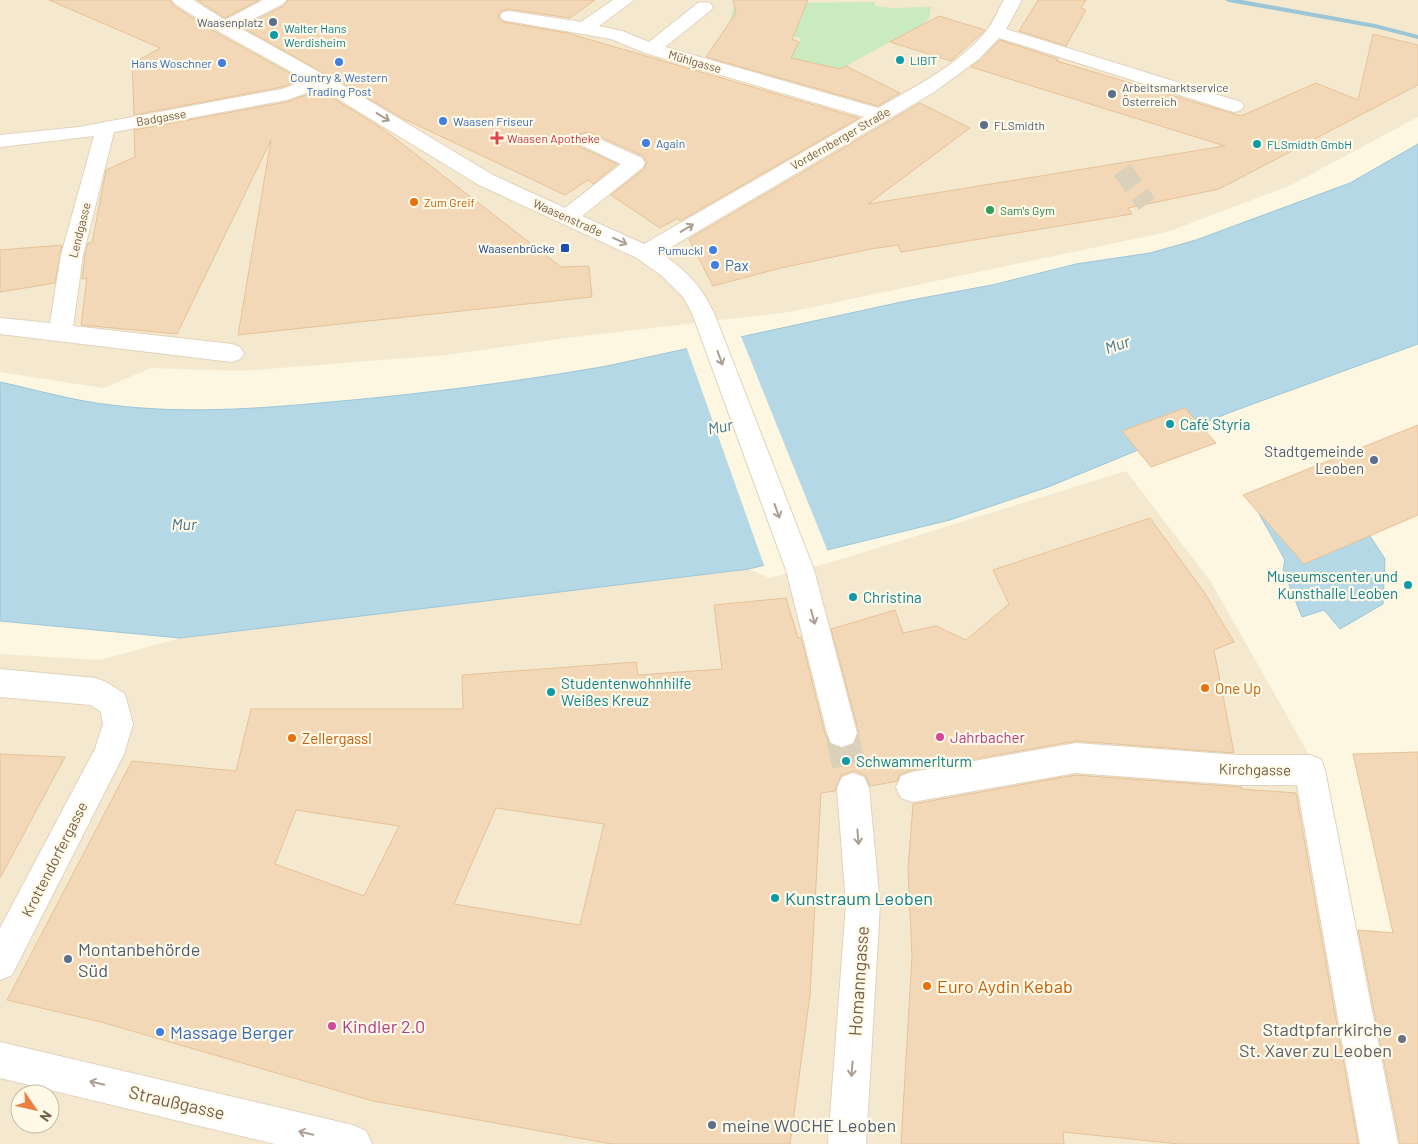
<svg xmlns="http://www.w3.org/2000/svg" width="1418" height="1144" font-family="Barlow,sans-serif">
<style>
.residential{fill:#f4e9cf;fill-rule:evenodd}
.green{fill:#caeabf}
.water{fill:#b5d8e6;stroke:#9bc6d8}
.pier{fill:#fdf6e0}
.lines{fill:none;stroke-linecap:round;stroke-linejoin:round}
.stream{fill:#9bc6d8;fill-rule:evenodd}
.building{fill:#f3d8b7;stroke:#e6c197;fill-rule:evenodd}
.minor-tunnel-far1{stroke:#dbd0ba;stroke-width:20;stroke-dasharray:20 10;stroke-linecap:butt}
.minor-tunnel{stroke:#dbd0ba;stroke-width:33;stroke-dasharray:33 16;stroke-linecap:butt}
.minor-casing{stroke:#e1d3bc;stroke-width:2}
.minor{fill:#fff;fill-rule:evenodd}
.oneway{stroke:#ac9e91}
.service-dot{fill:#5c6f8a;stroke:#fff9e7;stroke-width:2}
.culture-dot{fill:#0f9aa8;stroke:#fff9e7;stroke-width:2}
.shop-dot{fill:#3f7fe0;stroke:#fff9e7;stroke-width:2}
.health-dot{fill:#e0444e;stroke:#fff9e7;stroke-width:2}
.food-dot{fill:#e8710a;stroke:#fff9e7;stroke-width:2}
.leisure-dot{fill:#2e9e5b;stroke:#fff9e7;stroke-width:2}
.transit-dot{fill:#1a4fb4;stroke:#fff9e7;stroke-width:2}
.hotel-dot{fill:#d1479c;stroke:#fff9e7;stroke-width:2}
.worship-dot{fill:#6b7280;stroke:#fff9e7;stroke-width:2}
.labels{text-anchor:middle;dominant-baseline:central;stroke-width:4.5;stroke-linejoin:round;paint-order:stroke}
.far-service-label{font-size:12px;fill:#4e5e75;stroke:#fff9e7;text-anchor:start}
.far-culture-label{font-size:12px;fill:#0d838f;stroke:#fff9e7;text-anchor:start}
.far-street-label{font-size:12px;fill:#745e47;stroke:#fff9e7}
.far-shop-label{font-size:12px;fill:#366cbe;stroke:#fff9e7;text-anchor:end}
.far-health-label{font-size:12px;fill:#be3a42;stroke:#fff9e7;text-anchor:start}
.far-food-label{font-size:12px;fill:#c56008;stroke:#fff9e7;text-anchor:start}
.far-leisure-label{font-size:12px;fill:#27864d;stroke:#fff9e7;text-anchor:start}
.far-transit-label{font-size:12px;fill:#164399;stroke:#fff9e7;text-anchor:end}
.shop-label{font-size:15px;fill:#366cbe;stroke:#fff9e7;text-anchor:start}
.culture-label{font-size:15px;fill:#0d838f;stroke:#fff9e7;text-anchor:start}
.service-label{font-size:15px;fill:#4e5e75;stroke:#fff9e7;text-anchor:end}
.food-label{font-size:15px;fill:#c56008;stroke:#fff9e7;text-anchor:start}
.hotel-label{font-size:15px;fill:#b23c85;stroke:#fff9e7;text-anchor:start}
.street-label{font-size:15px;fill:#745e47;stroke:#fff9e7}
.water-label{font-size:16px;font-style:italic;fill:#437890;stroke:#fff9e7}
.near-culture-label{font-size:18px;fill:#0d838f;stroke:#fff9e7;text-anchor:start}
.near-service-label{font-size:18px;fill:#4e5e75;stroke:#fff9e7;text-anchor:start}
.near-street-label{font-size:18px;fill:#745e47;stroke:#fff9e7}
.near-food-label{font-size:18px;fill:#c56008;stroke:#fff9e7;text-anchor:start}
.near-hotel-label{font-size:18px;fill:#b23c85;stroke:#fff9e7;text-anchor:start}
.near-worship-label{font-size:18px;fill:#5b616d;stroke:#fff9e7;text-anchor:end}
.near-shop-label{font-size:18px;fill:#366cbe;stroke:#fff9e7;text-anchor:start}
</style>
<rect width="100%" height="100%" fill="#fdf6e0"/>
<path class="residential" d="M0,0H1418V117L1289,186L1167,232L790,312L566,338L446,355L241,371L151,368L103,388L0,372Z
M1126,471L1211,582L1325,783L1390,1144H0V654L100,660L180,638L438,606L749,569L769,578L832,562ZM20,1094H50V1124H20Z"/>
<path class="green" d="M874,2L876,6L891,8L931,7L929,19L922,25L851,63L843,69L791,58L801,38L729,24L734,6L791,3Z"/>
<path class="water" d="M1418,144V344L1231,412L1048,487L950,520L749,569L180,638L0,621V382C37,390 74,401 111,405C183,414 257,409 330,402C423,394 515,382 607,366L906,301L992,285L1076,264L1150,253L1196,240L1350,183Z
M1257,510L1370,536L1385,559L1383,604L1340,629L1324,610L1302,617L1283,570L1285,560Z"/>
<path class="pier" d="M740,334L828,552L765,568L686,346Z"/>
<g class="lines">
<path class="stream" d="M1225,0H1242L1375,24L1418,35V39L1375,28L1229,2Z"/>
</g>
<path class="building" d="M49,0H170L174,6L217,33L302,80L282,87L134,115L132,64L160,48Z
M197,0H259L225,18Z
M288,0H595L570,18L509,9L502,11L498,16L503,22L567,33L859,118L680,221L678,218L660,228L611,195L644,169L647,162L643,156L594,134L587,132L578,134L574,140L578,146L617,164L593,184L588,180L565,195L402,118L242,27L284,6Z
M733,0H808L792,39L799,42L791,58L840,69L846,66L900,93L878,106L706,57L736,13Z
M1038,0H1086L1081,8L1086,10L1066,46L1019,31Z
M939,16L985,30L951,61L890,42Z
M1373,34L1418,45V85L1219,189L1128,208L1132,214L901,252L898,245L871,249L781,268L713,286L689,239L920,103L970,128L868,204L1225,146L971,67L1000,40L1058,59L1057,61L1241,116L1316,83L1358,100Z
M320,90L383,129L561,267L589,266L592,297L238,335L271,140L177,334L81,325L87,278L82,279L85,255L88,243H92L106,170L135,157L134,130L287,102Z
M62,245L55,283L0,292V250Z
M1185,408L1216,443L1151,467L1122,431Z
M1418,425V515L1304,564L1243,495Z
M1150,518L1204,592L1234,642L1214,650L1234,753L1076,741L912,770L900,774L897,781L882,784L870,786L865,775L854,771L841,775L835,791L821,793L810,995L790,1144H612L373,1101L101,1022L7,1000L132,761L236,771L251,709H463L462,675L636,662L638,675L722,669L714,605L786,598L798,638L801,637L825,734L830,745L843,749L855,744L859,733L831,629L895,610L903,633L936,626L966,640L1009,604L993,570ZM496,808L604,824L580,925L454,904ZM296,810L399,826L364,896L275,864Z
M1418,752V1144H1400L1358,930L1393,933L1353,754Z
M0,754L65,757L0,878Z
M1076,775L1241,787V789L1296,793L1358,1144H1179L1063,1132L1064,1144H901L912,956L908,869L913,804Z"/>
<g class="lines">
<path class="minor-tunnel-far1" d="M1122,170L1147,204"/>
<path class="minor-tunnel" d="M842,733L853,788"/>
<defs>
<path id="minor" d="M172,0H193L225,20L263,0H286L283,4L238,27L348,88L493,175L565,208L621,164L579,144L576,140L579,136L586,134L593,136L642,158L645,163L642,168L582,216L644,244L864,117L645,53L611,39L503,20L500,16L503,12L509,11L581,22L613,0H634L599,26L622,31L649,42L698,3L704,2L710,3L713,7L710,11L665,47L878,108C916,86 959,65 987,30C994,21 998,10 1004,0H1022L1006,29L1241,102L1244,106L1241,110L1234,112L1227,110L999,38L979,59L934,92L661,253C688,273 699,283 714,313L814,570L857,733L853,743L842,747L831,743L827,733L786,570L692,313L683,297L662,276L637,258L479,185L320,88L287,100L114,132L83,255L73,326L232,344L240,347L244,353L240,359L232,362L0,334V318L50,323L61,255L94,136L0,147V135L79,127L282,89L306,80L218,31L175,4Z
M0,669L96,678L106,682L125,694L133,724L124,754L12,975L0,980V928L95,749L103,724L101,712L91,705L0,697Z
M1076,743L1239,755H1310L1321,759L1325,770L1398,1144H1360L1297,785H1239L1076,773L912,802L901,798L896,787L901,776L912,772Z
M853,773L864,777L869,788L880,904L866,1144H828L846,904L837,788L842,777Z
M0,1042L353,1125L366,1131L372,1144H275L0,1078Z"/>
</defs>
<use href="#minor" class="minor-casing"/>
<use href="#minor" class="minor"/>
</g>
<defs><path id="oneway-shaft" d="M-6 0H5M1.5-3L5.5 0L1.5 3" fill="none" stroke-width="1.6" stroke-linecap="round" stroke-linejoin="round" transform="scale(1.25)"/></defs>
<g class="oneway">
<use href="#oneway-shaft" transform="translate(383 117) rotate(31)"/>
<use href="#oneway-shaft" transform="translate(687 228) rotate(-31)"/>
<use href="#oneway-shaft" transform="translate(620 241) rotate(25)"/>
<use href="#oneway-shaft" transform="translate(720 358) rotate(70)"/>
<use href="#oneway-shaft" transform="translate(777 511) rotate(70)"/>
<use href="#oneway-shaft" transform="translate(813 617) rotate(75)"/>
<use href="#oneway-shaft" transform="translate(858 837) rotate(85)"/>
<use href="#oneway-shaft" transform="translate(852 1069) rotate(94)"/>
<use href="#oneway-shaft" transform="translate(97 1083) rotate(-167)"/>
<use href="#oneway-shaft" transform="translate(306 1133) rotate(-167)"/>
</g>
<g class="service-dot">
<circle cx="273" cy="22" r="5"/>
<circle cx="1112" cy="94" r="5"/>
<circle cx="984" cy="125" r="5"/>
<circle cx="1374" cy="460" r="5"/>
<circle cx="68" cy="959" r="5"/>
<circle cx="712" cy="1125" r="5"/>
</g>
<g class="culture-dot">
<circle cx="274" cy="35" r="5"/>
<circle cx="900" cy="60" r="5"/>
<circle cx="1257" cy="144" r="5"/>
<circle cx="1170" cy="424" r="5"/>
<circle cx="1408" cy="585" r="5"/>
<circle cx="853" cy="597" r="5"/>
<circle cx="551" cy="692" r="5"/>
<circle cx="846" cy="761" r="5"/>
<circle cx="775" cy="898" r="5"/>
</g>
<g class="shop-dot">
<circle cx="339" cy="62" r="5"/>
<circle cx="222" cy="63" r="5"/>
<circle cx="443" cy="121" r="5"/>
<circle cx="646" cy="143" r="5"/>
<circle cx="713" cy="250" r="5"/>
<circle cx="715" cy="265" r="5"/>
<circle cx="160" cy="1032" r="5"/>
</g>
<path class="health-dot" d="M494.5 130.5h5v5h5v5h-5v5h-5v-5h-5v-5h5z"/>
<g class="food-dot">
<circle cx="414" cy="202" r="5"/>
<circle cx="1205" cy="688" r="5"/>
<circle cx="292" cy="738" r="5"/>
<circle cx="927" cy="986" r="5"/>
</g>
<circle class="leisure-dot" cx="990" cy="210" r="5"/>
<rect class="transit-dot" x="560" y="243" width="10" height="10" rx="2.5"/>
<g class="hotel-dot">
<circle cx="940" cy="737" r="5"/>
<circle cx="332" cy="1026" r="5"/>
</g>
<circle class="worship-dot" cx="1402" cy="1039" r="5"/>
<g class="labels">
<g class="far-service-label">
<text x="263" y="22" text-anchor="end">Waasenplatz</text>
<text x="1122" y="87">Arbeitsmarktservice<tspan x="1122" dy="14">Österreich</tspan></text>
<text x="994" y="125">FLSmidth</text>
</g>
<g class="far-culture-label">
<text x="284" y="28">Walter Hans<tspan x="284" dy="14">Werdisheim</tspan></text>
<text x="910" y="60">LIBIT</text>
<text x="1267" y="144">FLSmidth GmbH</text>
</g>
<g class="far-street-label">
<text transform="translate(695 61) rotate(16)">Mühlgasse</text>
<text transform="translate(161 117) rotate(-10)">Badgasse</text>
<text transform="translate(840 138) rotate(-30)">Vordernberger Straße</text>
<text transform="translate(568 217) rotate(24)">Waasenstraße</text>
<text transform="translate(79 230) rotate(-76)">Lendgasse</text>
</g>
<g class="far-shop-label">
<text x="212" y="63">Hans Woschner</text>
<text x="339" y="77" text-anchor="middle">Country &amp; Western<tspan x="339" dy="14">Trading Post</tspan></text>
<text x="453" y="121" text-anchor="start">Waasen Friseur</text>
<text x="656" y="143" text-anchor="start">Again</text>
<text x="703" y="250">Pumuckl</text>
</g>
<g class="far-health-label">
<text x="507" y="138">Waasen Apotheke</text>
</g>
<g class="far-food-label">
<text x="424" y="202">Zum Greif</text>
</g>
<g class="far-leisure-label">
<text x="1000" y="210">Sam's Gym</text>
</g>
<g class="far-transit-label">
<text x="555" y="248">Waasenbrücke</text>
</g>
<g class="shop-label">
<text x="725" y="265">Pax</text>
</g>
<g class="culture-label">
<text x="1180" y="424">Café Styria</text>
<text x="1398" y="576" text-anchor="end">Museumscenter und<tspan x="1398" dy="17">Kunsthalle Leoben</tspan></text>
<text x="863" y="597">Christina</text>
<text x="561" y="683">Studentenwohnhilfe<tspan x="561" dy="17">Weißes Kreuz</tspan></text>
<text x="856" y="761">Schwammerlturm</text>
</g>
<g class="service-label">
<text x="1364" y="451">Stadtgemeinde<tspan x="1364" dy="17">Leoben</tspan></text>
</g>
<g class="food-label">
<text x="1215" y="688">One Up</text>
<text x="302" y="738">Zellergassl</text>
</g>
<g class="hotel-label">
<text x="950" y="737">Jahrbacher</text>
</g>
<g class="street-label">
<text transform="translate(1255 769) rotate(1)">Kirchgasse</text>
<text transform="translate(54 859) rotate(-63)">Krottendorfergasse</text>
</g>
<g class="water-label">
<text transform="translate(1117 344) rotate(-19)">Mur</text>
<text transform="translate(720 426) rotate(-11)">Mur</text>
<text x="184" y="523">Mur</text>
</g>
<g class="near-culture-label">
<text x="785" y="898">Kunstraum Leoben</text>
</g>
<g class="near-service-label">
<text x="78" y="949">Montanbehörde<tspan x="78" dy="21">Süd</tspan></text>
<text x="722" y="1125">meine WOCHE Leoben</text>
</g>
<g class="near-street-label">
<text transform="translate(858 981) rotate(-86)">Homanngasse</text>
<text transform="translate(177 1102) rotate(13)">Straußgasse</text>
</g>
<g class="near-food-label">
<text x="937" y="986">Euro Aydin Kebab</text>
</g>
<g class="near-hotel-label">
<text x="342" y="1026">Kindler 2.0</text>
</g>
<g class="near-worship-label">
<text x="1392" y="1029">Stadtpfarrkirche<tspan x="1392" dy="21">St. Xaver zu Leoben</tspan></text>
</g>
<g class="near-shop-label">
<text x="170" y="1032">Massage Berger</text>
</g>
</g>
<g transform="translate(35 1109) rotate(124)"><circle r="24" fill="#fff9e7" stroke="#c7bba7"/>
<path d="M0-4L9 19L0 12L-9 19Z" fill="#eb8042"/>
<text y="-8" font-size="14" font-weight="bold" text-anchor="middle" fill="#745e47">N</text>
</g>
</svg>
